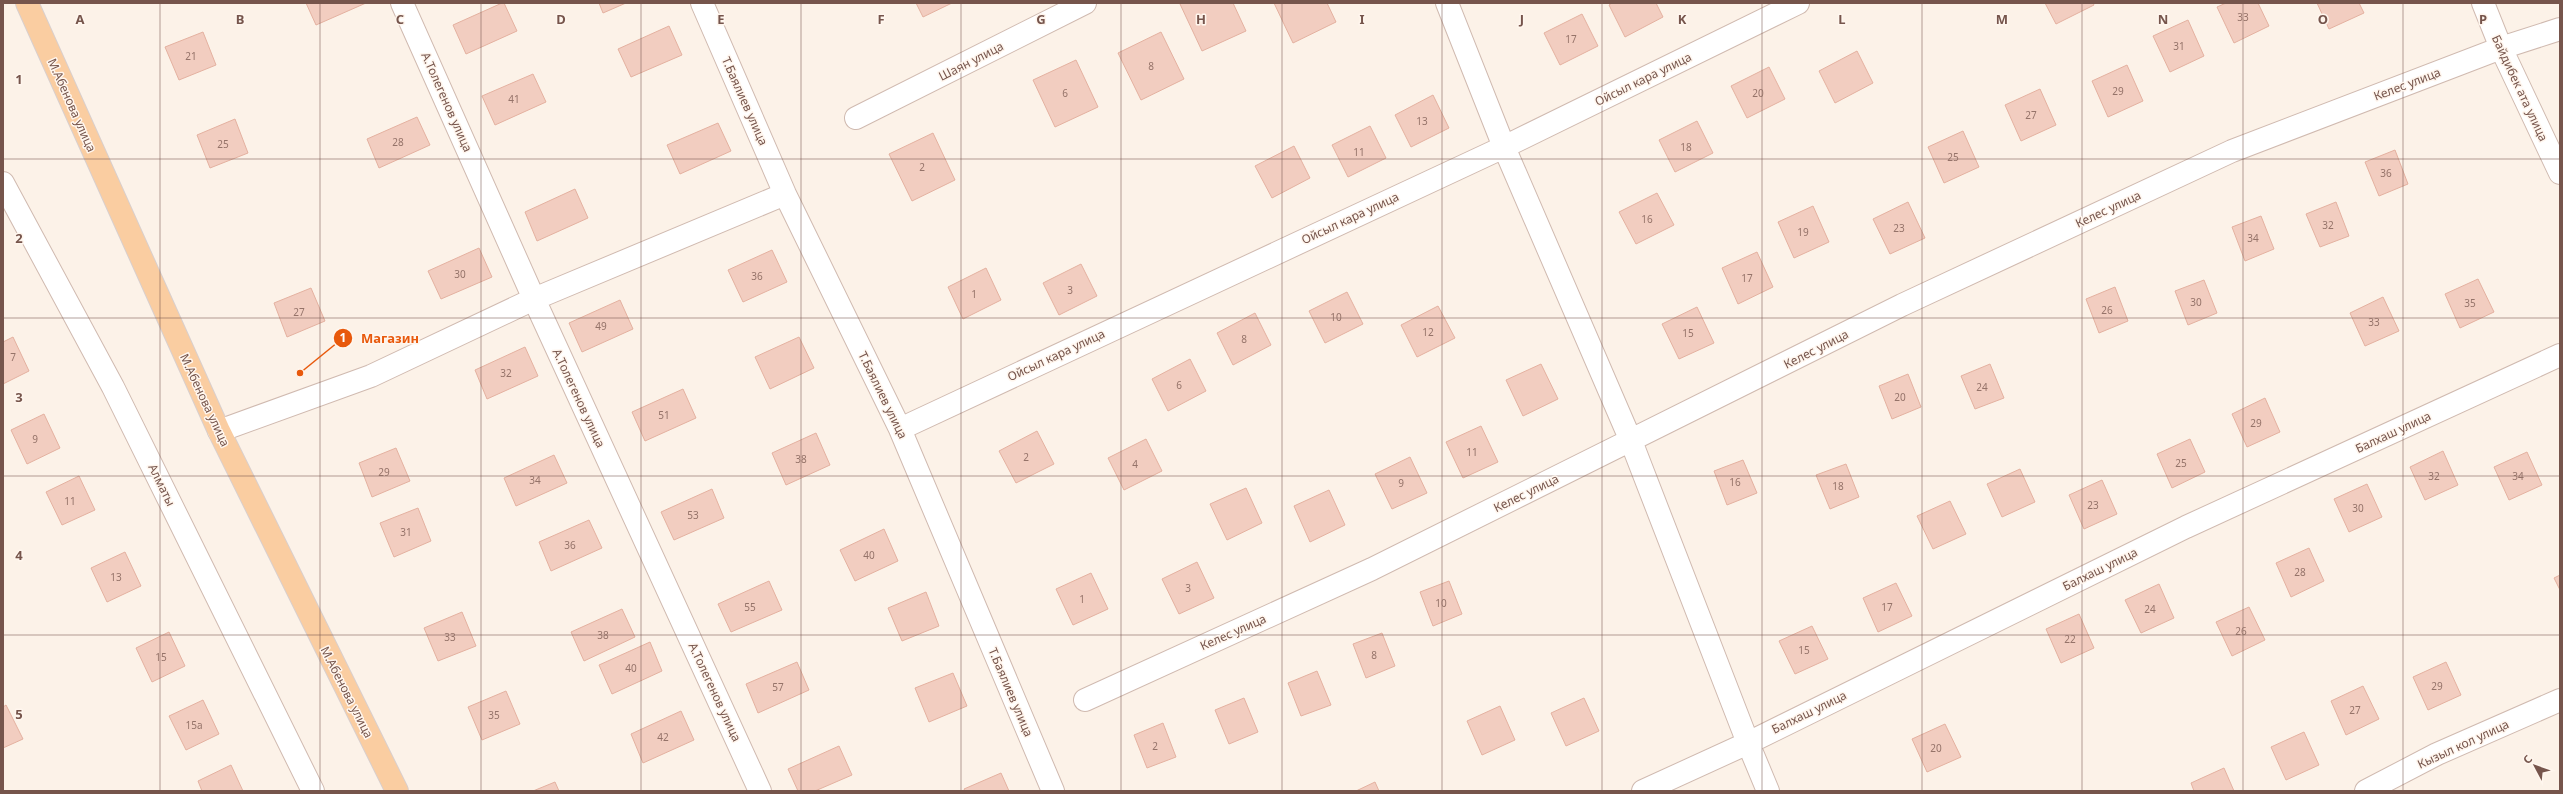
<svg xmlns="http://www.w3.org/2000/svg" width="2563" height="794" font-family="'Noto Sans',sans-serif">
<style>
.building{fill:#f2cdc0;stroke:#e4b1a0}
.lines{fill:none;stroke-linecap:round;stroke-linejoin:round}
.minor-casing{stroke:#d0bab0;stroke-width:24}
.major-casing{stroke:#d9cfcd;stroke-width:24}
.minor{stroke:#fff;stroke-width:22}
.major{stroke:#facda1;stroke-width:22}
.grid{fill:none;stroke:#76554c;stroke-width:1;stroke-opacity:0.55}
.labels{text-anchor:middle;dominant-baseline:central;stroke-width:3;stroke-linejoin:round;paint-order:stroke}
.number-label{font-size:10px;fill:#957369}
.street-label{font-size:12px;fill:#76554c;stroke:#fff6ee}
.grid-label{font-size:13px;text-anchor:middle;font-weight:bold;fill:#76554c;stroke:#fff6ee;stroke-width:3;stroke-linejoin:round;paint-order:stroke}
.leader{fill:none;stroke:#e8590c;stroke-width:1.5}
.callout-dot{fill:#e8590c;stroke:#fff6ee;stroke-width:1.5}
.mark-label{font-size:12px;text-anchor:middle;font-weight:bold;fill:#fff}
.callout-label{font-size:13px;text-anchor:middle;font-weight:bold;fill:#e8590c;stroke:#fff6ee;stroke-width:3;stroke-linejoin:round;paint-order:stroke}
</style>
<rect width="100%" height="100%" fill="#fcf2e8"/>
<path class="building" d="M306,3H366L316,25Z
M502,3H504L517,31L466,54L453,25Z
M599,3H626L603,13Z
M916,3H952L923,17Z
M1182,3H1233L1246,31L1202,51L1180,4Z
M1274,3H1327L1336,22L1293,43Z
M1612,3H1656L1663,17L1625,37L1609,5Z
M2045,3H2093L2094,5L2056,24Z
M2226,3H2258L2269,26L2234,43L2217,7Z
M2317,3H2359L2364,13L2329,29Z
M1582,14L1598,46L1560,65L1544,33Z
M2188,20L2204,56L2170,72L2153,36Z
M669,26L682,55L631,77L618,49Z
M203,32L216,65L179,80L165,47Z
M1161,32L1184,79L1141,100L1118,53Z
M1857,51L1873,83L1835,103L1819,71Z
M1076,60L1098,107L1055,127L1033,80Z
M2127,65L2143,101L2108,117L2092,81Z
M1769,67L1785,99L1747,118L1731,86Z
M533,74L546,102L495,125L482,96Z
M2040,89L2056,125L2021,141L2005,105Z
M1433,95L1449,128L1411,147L1395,115Z
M417,117L430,145L379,168L367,139Z
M235,119L248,153L210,168L197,135Z
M1697,121L1713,153L1675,172L1659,140Z
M718,123L731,151L680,174L667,145Z
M1370,126L1386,158L1348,177L1332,145Z
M1963,131L1979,167L1944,183L1928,147Z
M933,133L955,180L912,201L889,154Z
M1294,146L1310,178L1272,198L1255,166Z
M2395,150L2408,184L2379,196L2365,162Z
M575,189L588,218L537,241L525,212Z
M1657,193L1674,225L1636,244L1619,212Z
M1908,202L1925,238L1890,254L1873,219Z
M2336,202L2349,236L2320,247L2306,214Z
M1813,206L1829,242L1794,258L1778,222Z
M2261,216L2274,249L2245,261L2232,227Z
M479,248L492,277L441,299L428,271Z
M772,250L787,282L743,302L728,270Z
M1757,252L1773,287L1738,304L1722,268Z
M1081,264L1097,296L1059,315L1043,283Z
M986,268L1001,300L963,319L948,287Z
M2478,279L2494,312L2460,328L2445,294Z
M2204,280L2217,313L2188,325L2175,291Z
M2115,287L2128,321L2099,333L2086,299Z
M311,288L325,321L287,337L274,303Z
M1347,292L1363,324L1325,343L1309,311Z
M2383,297L2399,331L2365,346L2350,313Z
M620,300L633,329L582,352L569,323Z
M1438,306L1455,338L1417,357L1401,325Z
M1697,307L1714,343L1679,359L1662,324Z
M1255,313L1271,345L1233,365L1217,333Z
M13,337L29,371L3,384V342Z
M799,337L814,368L770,389L755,357Z
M525,347L538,376L487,399L475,370Z
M1190,359L1206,391L1168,411L1152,379Z
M1541,364L1558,399L1523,416L1506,380Z
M1990,364L2004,398L1975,409L1961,376Z
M1908,374L1921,407L1892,419L1879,386Z
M683,389L696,418L645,441L632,412Z
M2265,398L2280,432L2247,447L2232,414Z
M44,414L60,448L27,464L11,430Z
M1481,426L1498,462L1463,478L1446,442Z
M1037,431L1054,464L1016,483L999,451Z
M816,433L830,465L786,485L772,453Z
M1146,439L1162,471L1124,490L1108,458Z
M2190,439L2205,472L2172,488L2157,454Z
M396,448L410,481L372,497L359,463Z
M2443,451L2458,485L2425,500L2410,467Z
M2527,452L2542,485L2509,500L2494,467Z
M554,455L567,483L516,506L504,478Z
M1410,457L1427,493L1392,509L1375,474Z
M1743,460L1757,493L1727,505L1714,471Z
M1846,464L1859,497L1830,509L1816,475Z
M2020,469L2035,502L2002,517L1987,484Z
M79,476L95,510L62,525L46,492Z
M2102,480L2117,514L2084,529L2069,495Z
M2367,484L2382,517L2349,532L2334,499Z
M1246,488L1262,523L1227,540L1210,504Z
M712,489L724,518L674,540L661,512Z
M1329,490L1345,525L1310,542L1294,506Z
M1950,501L1966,534L1933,549L1917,516Z
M418,508L431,541L394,557L380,523Z
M589,520L602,548L551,571L539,542Z
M884,529L898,561L855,581L840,550Z
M2309,548L2324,581L2291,597L2276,563Z
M125,552L141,586L107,602L91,568Z
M1197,562L1214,598L1179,614L1162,579Z
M1091,573L1108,609L1073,625L1056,589Z
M2560,575V590L2554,578Z
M769,581L782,610L731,632L718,604Z
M1449,581L1462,614L1433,626L1420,592Z
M1896,583L1912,616L1878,632L1863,598Z
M2159,584L2174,618L2141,633L2125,600Z
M926,592L939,626L902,641L888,608Z
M2249,607L2265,640L2232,656L2216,622Z
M622,609L635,637L584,661L571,632Z
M462,612L476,646L438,661L424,628Z
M2079,614L2094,648L2061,663L2046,629Z
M1812,626L1828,659L1795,674L1779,641Z
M169,632L185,666L152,682L136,648Z
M1382,633L1395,666L1366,678L1353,644Z
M650,642L662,671L612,694L599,665Z
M797,662L809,690L758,713L746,684Z
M2446,662L2461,695L2428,710L2413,677Z
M1317,671L1331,705L1301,716L1288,683Z
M953,673L967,706L929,722L915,688Z
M2363,686L2379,719L2346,735L2331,701Z
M506,691L520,724L482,740L468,707Z
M1244,698L1258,732L1229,744L1215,710Z
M1584,698L1599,731L1566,746L1551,713Z
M203,700L219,734L186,750L169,716Z
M6,705L23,739L3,748V707Z
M1500,706L1515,740L1482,755L1467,721Z
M681,711L694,740L643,763L631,734Z
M1163,723L1176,757L1147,768L1134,735Z
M1945,724L1961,757L1927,772L1912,739Z
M2304,732L2319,765L2286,780L2271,747Z
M839,746L852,775L815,791H798L788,769Z
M231,765L243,791H202L198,781Z
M2224,768L2234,791H2194L2191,783Z
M1001,773L1009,791H965L964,789Z
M555,782L559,791H533Z
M1375,782L1379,791H1356Z"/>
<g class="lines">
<defs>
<path id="minor" d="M402,3L534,299L760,791
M702,3L785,194L900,429L1053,791
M1447,3L1504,147L1631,441L1748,743L1768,791
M2483,3L2501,48L2560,173
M856,118L1085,3
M3,183L113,387L313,791
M900,429L1504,147L1798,3
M219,431L371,376L534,299L785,194
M1085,700L1372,569L1902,305L2232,151L2501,48L2560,29
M1643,791L1748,743L2186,527L2560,355
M2366,791L2437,754L2560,700"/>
<path id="major" d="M27,3L219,431L397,791"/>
</defs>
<use href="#minor" class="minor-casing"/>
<use href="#major" class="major-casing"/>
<use href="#minor" class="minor"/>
<use href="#major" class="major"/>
</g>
<path class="grid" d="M160,3V791M320,3V791M481,3V791M641,3V791M801,3V791M961,3V791M1121,3V791M1282,3V791M1442,3V791M1602,3V791M1762,3V791M1922,3V791M2082,3V791M2243,3V791M2403,3V791M3,159H2560M3,318H2560M3,476H2560M3,635H2560"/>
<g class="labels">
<g class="number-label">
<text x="2243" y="17">33</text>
<text x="1571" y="39">17</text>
<text x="2179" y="46">31</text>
<text x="191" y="56">21</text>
<text x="1151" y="66">8</text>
<text x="2118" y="91">29</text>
<text x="1065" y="93">6</text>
<text x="1758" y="93">20</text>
<text x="514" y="99">41</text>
<text x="2031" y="115">27</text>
<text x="1422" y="121">13</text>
<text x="398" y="142">28</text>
<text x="223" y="144">25</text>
<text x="1686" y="147">18</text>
<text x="1359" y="152">11</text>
<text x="1953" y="157">25</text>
<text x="922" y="167">2</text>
<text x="2386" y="173">36</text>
<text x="1647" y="219">16</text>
<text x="2328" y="225">32</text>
<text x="1899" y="228">23</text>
<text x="1803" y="232">19</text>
<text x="2253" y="238">34</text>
<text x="460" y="274">30</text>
<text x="757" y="276">36</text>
<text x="1747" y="278">17</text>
<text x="1070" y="290">3</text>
<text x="974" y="294">1</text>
<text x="2196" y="302">30</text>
<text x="2470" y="303">35</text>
<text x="2107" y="310">26</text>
<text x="299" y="312">27</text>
<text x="1336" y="317">10</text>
<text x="2374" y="322">33</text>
<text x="601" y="326">49</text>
<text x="1428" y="332">12</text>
<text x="1688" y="333">15</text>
<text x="1244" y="339">8</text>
<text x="13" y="357">7</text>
<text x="506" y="373">32</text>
<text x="1179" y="385">6</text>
<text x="1982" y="387">24</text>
<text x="1900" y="397">20</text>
<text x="664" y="415">51</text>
<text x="2256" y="423">29</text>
<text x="35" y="439">9</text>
<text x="1472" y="452">11</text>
<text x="1026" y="457">2</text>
<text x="801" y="459">38</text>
<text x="2181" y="463">25</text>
<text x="1135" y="464">4</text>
<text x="384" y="472">29</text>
<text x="2434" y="476">32</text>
<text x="2518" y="476">34</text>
<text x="535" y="480">34</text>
<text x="1735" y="482">16</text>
<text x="1401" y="483">9</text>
<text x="1838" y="486">18</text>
<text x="70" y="501">11</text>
<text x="2093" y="505">23</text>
<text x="2358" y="508">30</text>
<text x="693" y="515">53</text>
<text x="406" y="532">31</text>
<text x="570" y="545">36</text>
<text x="869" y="555">40</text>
<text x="2300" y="572">28</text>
<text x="116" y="577">13</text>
<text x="1188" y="588">3</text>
<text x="1082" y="599">1</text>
<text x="1441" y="603">10</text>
<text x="750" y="607">55</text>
<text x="1887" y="607">17</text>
<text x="2150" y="609">24</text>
<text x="2241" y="631">26</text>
<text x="603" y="635">38</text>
<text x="450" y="637">33</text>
<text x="2070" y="639">22</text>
<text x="1804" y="650">15</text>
<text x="1374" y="655">8</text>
<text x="161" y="657">15</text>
<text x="631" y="668">40</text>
<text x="2437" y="686">29</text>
<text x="778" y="687">57</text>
<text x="2355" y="710">27</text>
<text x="494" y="715">35</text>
<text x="194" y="725">15а</text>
<text x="663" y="737">42</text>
<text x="1155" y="746">2</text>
<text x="1936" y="748">20</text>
</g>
<g class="street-label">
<text transform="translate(971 61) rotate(-27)">Шаян улица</text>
<text transform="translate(1643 79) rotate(-26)">Ойсыл кара улица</text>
<text transform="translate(2407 84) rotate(-21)">Келес улица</text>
<text transform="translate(2520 88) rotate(65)">Байдибек ата улица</text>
<text transform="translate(745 101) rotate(66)">Т.Баялиев улица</text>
<text transform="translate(447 102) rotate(66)">А.Толегенов улица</text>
<text transform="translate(72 105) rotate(66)">М.Абенова улица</text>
<text transform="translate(2108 209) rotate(-25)">Келес улица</text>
<text transform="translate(1350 218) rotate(-25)">Ойсыл кара улица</text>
<text transform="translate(1816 349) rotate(-27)">Келес улица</text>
<text transform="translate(1056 355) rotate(-25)">Ойсыл кара улица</text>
<text transform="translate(883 395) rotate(64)">Т.Баялиев улица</text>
<text transform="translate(579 398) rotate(65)">А.Толегенов улица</text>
<text transform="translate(205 400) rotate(65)">М.Абенова улица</text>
<text transform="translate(2393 432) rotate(-25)">Балхаш улица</text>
<text transform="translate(162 485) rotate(64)">Алматы</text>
<text transform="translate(1526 493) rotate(-26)">Келес улица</text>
<text transform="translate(2100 569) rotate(-26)">Балхаш улица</text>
<text transform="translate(1233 632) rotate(-24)">Келес улица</text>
<text transform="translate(347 692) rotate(63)">М.Абенова улица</text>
<text transform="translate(715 692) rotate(65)">А.Толегенов улица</text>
<text transform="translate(1011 692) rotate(67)">Т.Баялиев улица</text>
<text transform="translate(1809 712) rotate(-26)">Балхаш улица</text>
<text transform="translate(2463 744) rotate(-25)">Кызыл кол улица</text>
</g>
</g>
<g class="grid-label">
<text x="80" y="24">A</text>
<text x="240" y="24">B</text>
<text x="400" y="24">C</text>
<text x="561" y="24">D</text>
<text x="721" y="24">E</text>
<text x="881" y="24">F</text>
<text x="1041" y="24">G</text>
<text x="1201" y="24">H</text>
<text x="1362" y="24">I</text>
<text x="1522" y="24">J</text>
<text x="1682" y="24">K</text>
<text x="1842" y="24">L</text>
<text x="2002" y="24">M</text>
<text x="2163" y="24">N</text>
<text x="2323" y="24">O</text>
<text x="2483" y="24">P</text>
<text x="19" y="84">1</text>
<text x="19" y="243">2</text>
<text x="19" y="402">3</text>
<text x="19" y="560">4</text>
<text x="19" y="719">5</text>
</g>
<path class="leader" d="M300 373L343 338"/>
<g class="callout-dot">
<circle cx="300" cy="373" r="4"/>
<circle cx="343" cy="338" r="10"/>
</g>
<g class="mark-label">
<text x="343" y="342">1</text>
</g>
<g class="callout-label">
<text x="390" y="343">Магазин</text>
</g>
<rect width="2563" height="794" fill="none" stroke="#76554c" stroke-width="8"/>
<g transform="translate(2535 766) rotate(311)" stroke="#fff6ee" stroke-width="3" paint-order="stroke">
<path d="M0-3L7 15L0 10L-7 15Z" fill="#76554c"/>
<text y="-6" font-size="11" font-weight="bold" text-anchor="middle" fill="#76554c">С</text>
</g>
</svg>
